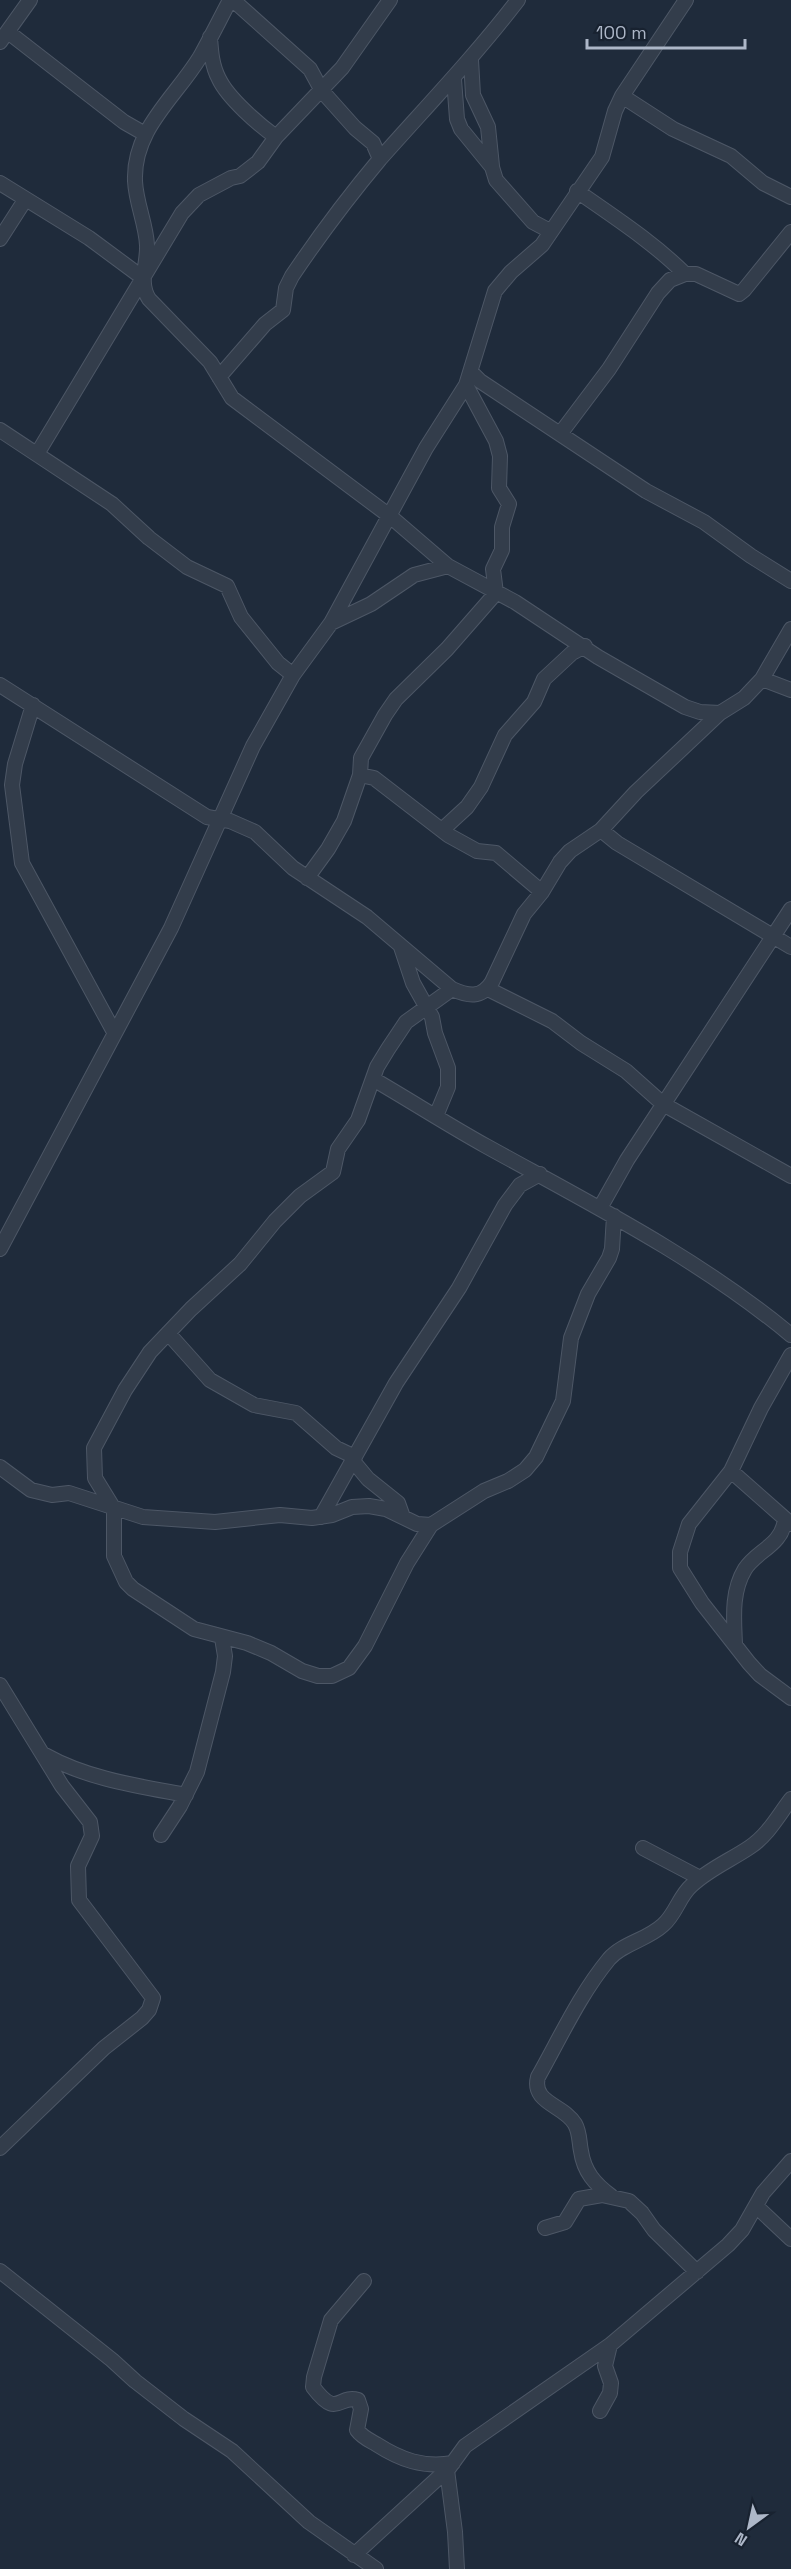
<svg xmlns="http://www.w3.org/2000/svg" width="791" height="2569" font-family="'Space Grotesk',sans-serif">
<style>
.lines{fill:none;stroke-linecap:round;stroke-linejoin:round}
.minor-casing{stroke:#4d5766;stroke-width:16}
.minor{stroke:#333d4b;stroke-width:14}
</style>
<rect width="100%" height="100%" fill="#1f2b3b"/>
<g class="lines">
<defs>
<path id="minor" d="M230,0C220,19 210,39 200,57C175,98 133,129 135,181C136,203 146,224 147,245C148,264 138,282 149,299L210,362L232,398L391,517L448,566L515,602L598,657L685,707L700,712L720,713
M233,0L310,69L322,91L355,128L373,143L380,159
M8,32L124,122L145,134
M210,37C211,52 212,66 219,79C228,98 259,125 276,137
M0,42L30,0
M471,60L473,95L488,127L492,166
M454,79L457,119L461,129L492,167L496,180L533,222L550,231
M622,96L673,129L731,156L763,183L791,197
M0,183L89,238L143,278
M577,191C614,217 653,242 685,274
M0,239L25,200
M471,372L480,381L646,491L704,522L751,556L791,581
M219,377L265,324L283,310L286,288L292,276C319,236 349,196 380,159C427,106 475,56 518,0
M0,430L112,504L149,538L187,567L227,586L241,617L278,663L293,675
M560,434L609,369L658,293L670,280L685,274H696L739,294L744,290L791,232
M37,454L182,213L199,195L231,178L240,176L258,162L276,137L342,68L390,0
M331,623L371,604L414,575L448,566
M762,679L791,690
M0,685L207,817L230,821L255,832L293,868L367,917L452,989C468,996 481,999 492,982L524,914L542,892L560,862L570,851L601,830L636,792L720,713L744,698L762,679L791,629
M33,705L15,764L12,785L22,863L114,1032
M360,775L374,778L448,835L477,851L496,853L542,892
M442,830L467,807L481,787L505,735L534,702L544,679L572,653L585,646
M601,830L617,843L791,947
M307,878L328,849L344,821L360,775L361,758L385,715L396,699L447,649L496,593L493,569L502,550V527L509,504L499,488L500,456L496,441L466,385
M401,947L413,983L432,1017L435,1033L448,1068V1087L436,1116
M488,989L552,1021L581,1043L626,1071L663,1104L791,1176
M373,1079C411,1101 448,1125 486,1146C591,1204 698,1258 791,1335
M600,1208L627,1160L791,909
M0,1249L171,928L253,746L293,675L331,623L426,448L466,385L495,291L511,272L542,245L602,157L615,111L622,96L686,0
M168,1333L210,1380L254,1405L296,1413L336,1448L355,1457
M791,1355L761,1408L731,1471L689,1524L680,1552V1568L702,1603L749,1663L760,1675L791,1698
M353,1461L368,1479L398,1503L403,1517
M0,1467L31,1490L52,1495L69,1493L143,1517L215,1522L280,1515L312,1518L332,1515L352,1507L369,1506L386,1509L417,1524L431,1525L484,1491L508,1481L525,1470L536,1457L563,1401L571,1338L588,1294L609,1258L612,1249L614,1216
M731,1471L791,1524
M321,1517L396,1383L459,1288L505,1205L520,1185L540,1174
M431,1525L407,1563L365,1646L349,1668L332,1676H318L302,1671L271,1653L247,1643L194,1629L133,1589L126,1582L114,1556V1509L95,1478L94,1448L125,1390L150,1352L191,1309L240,1264L275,1221L300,1196L333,1172L338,1149L358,1120L377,1067L388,1049L406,1022L452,989
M735,1644C734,1619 731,1592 745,1569C757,1550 782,1546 785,1519
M0,1685L62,1786L90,1822L92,1836L78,1866L79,1900L153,1998L149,2010L142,2018L104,2048L0,2148
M45,1755C88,1779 138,1786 186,1795
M161,1835L180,1806L197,1772L223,1672L225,1656L222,1638
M643,1848L700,1878
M611,2196C595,2184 584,2172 581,2151C579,2142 580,2133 575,2124C564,2105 531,2103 538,2077C560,2038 580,1994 609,1959C623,1943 647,1940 663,1925C676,1914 679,1896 692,1885C709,1869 731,1860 750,1847C768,1835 778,1816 791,1799
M756,2206L791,2239
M545,2228L565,2222L579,2199L602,2195L629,2201L642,2213L654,2230L697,2272
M0,2271L112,2360L135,2381L184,2419L232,2451L309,2522L376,2569
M364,2281L331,2320L314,2377L313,2387C338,2420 338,2394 358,2400L361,2409L357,2430C362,2437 369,2440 376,2444C401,2460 423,2468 453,2463
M600,2411L610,2393L611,2383L605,2366L610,2345
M447,2470L455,2532L457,2569
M354,2555L449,2468L465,2446L610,2345L728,2245L742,2230L763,2193L791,2161"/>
</defs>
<use href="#minor" class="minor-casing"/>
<use href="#minor" class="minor"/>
</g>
<g transform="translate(749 2527) rotate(213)" stroke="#182230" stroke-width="4.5" paint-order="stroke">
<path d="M0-4.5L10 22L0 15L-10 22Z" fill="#adb7c8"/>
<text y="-9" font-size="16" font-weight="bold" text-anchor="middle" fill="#adb7c8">N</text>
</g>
<path d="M587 39v9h158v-9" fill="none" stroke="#adb7c8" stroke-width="3"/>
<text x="596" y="39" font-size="18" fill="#adb7c8" stroke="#182230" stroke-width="4.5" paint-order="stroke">100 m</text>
</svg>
